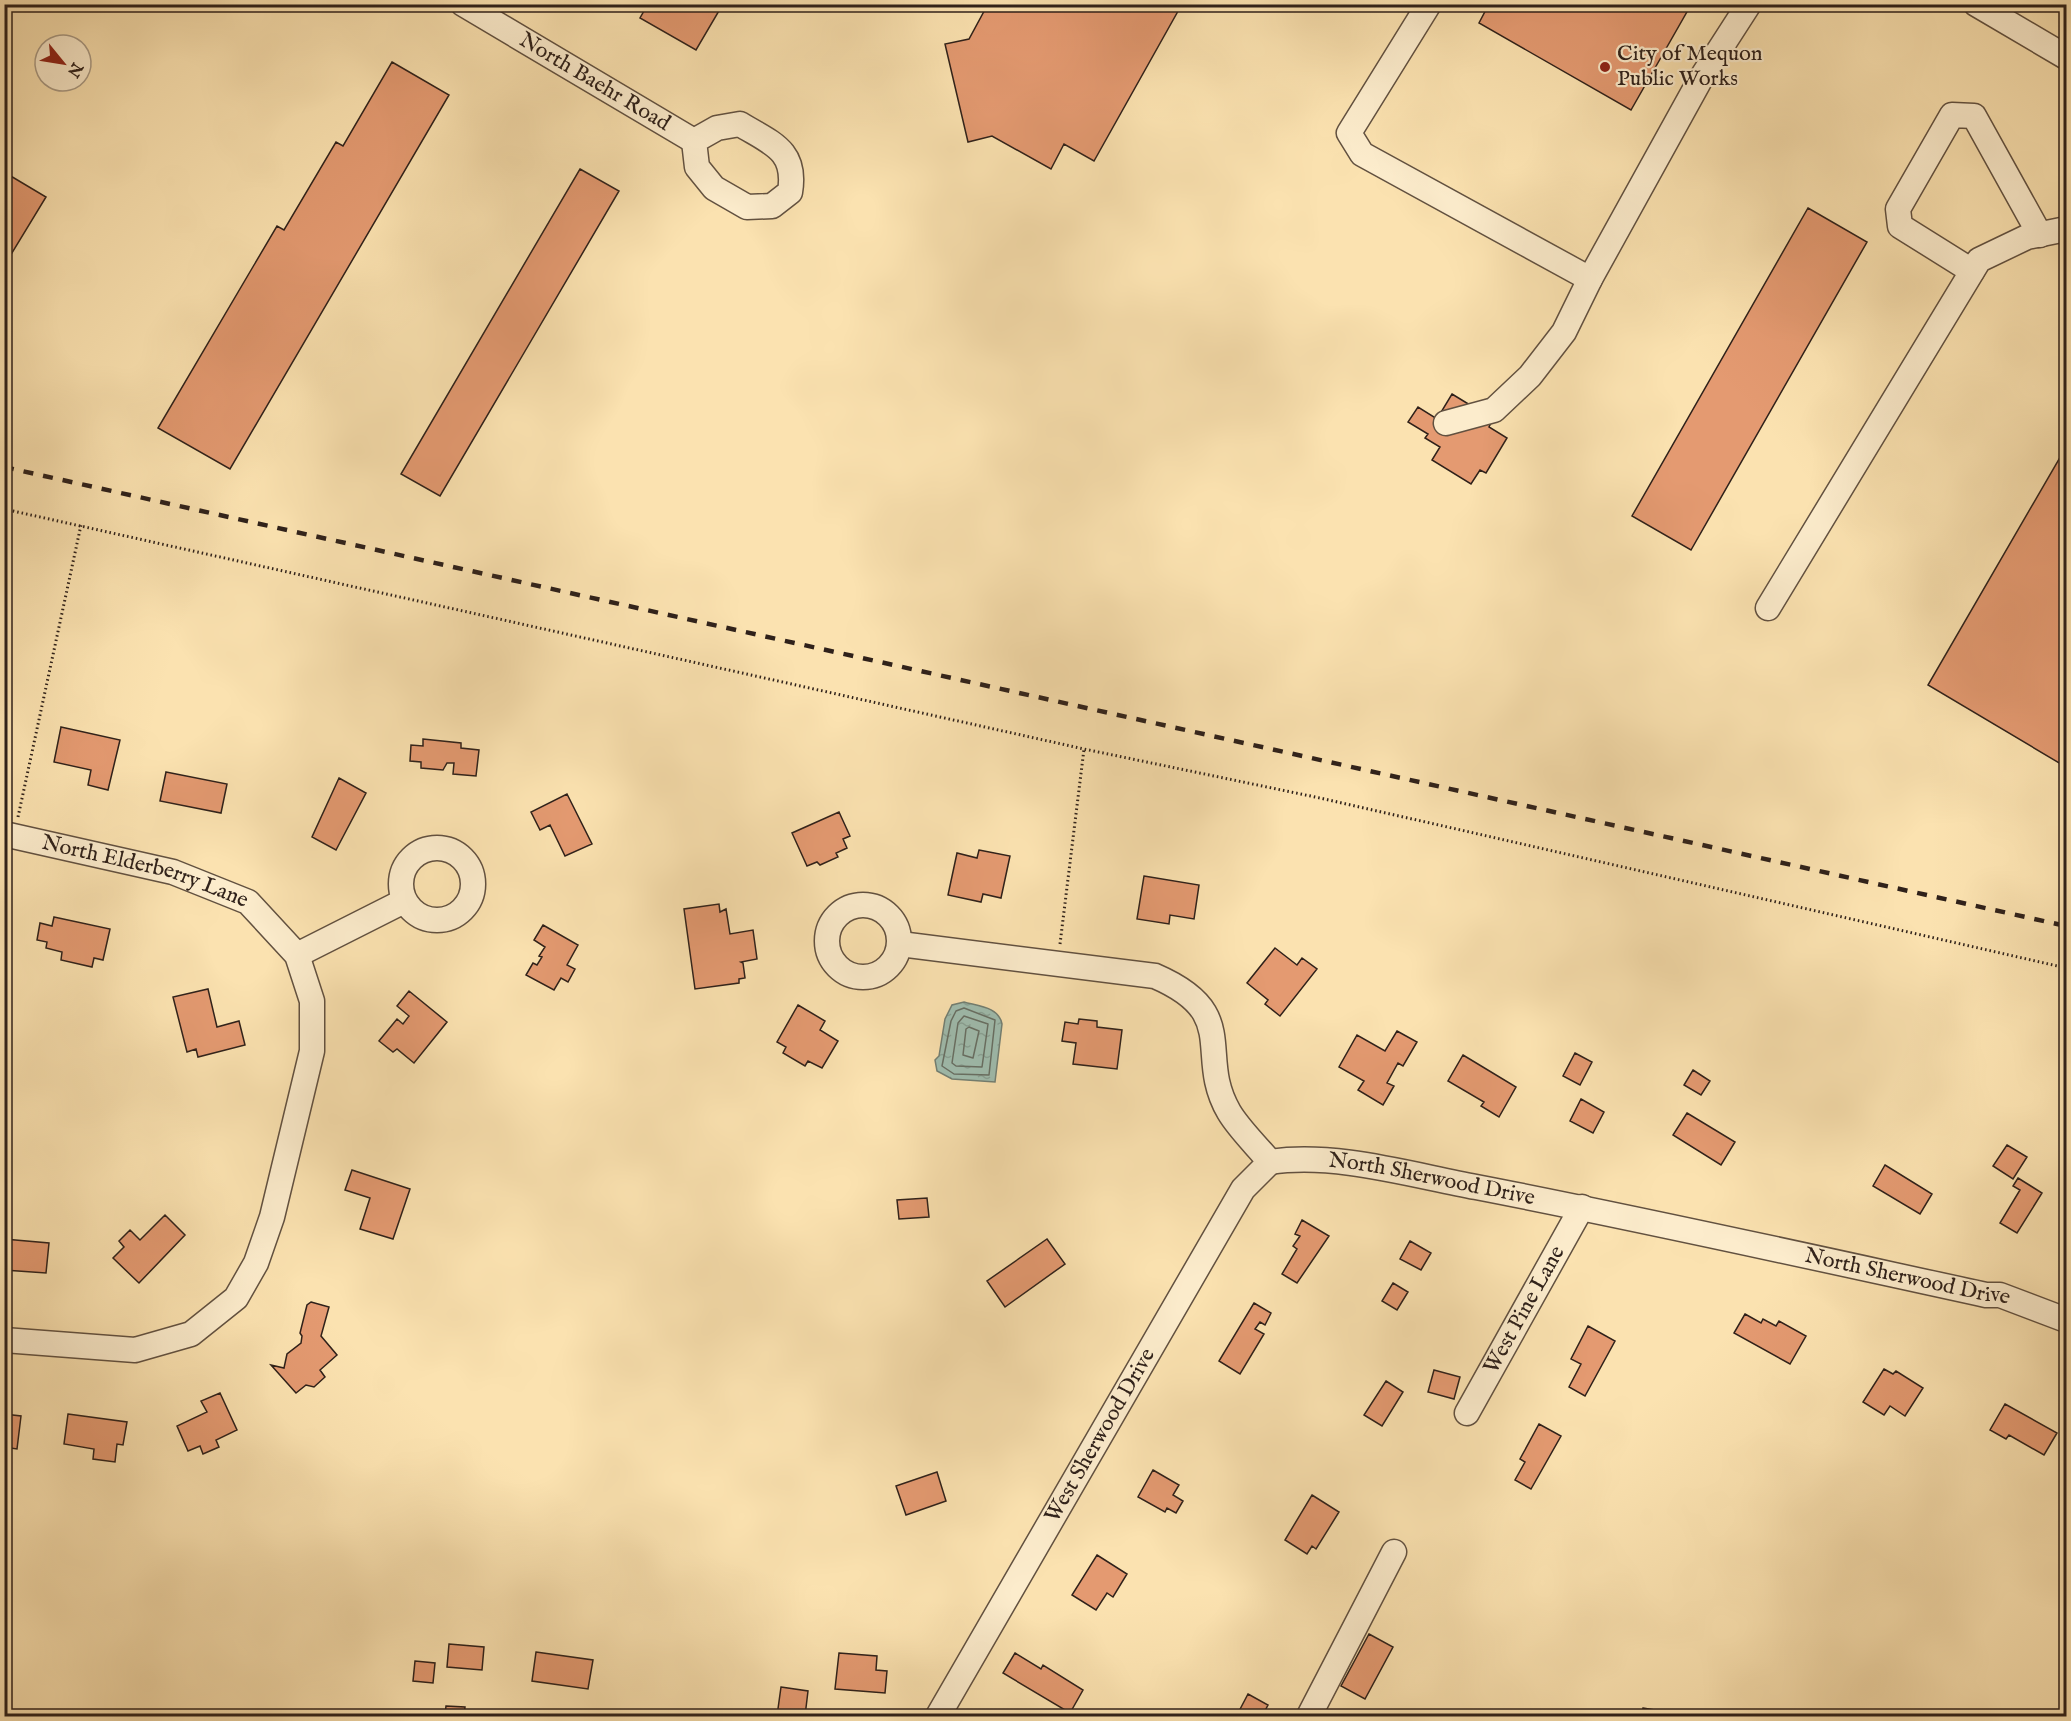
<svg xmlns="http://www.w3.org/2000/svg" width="2071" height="1721" font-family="'IM FELL English',serif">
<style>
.water{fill:url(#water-ripples);stroke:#727f73;stroke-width:1.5}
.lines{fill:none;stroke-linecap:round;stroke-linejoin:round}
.shore{stroke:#676f64;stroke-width:1.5}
.building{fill:#e49a71;stroke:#2f211a;stroke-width:1.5}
.minor-casing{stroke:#625140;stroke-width:27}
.path{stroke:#2f211a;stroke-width:3;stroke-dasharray:1.5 3;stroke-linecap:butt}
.minor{stroke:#fceccc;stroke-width:24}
.rail{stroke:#2f211a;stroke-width:4.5;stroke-dasharray:10 10;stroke-linecap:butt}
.poi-dot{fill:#8f2418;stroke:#fceccc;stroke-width:2}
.labels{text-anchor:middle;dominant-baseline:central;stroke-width:4.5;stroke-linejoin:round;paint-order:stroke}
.poi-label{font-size:22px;fill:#2f211a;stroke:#fceccc;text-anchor:start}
.street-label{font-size:22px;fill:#2f211a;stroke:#fceccc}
</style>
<defs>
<pattern id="water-ripples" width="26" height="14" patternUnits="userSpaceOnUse" patternTransform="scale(1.5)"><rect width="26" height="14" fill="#9fbdaf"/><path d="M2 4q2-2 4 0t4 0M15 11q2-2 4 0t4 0" fill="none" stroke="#89a296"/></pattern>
</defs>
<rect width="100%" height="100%" fill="#fbe2b0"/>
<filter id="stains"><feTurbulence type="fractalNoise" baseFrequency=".00333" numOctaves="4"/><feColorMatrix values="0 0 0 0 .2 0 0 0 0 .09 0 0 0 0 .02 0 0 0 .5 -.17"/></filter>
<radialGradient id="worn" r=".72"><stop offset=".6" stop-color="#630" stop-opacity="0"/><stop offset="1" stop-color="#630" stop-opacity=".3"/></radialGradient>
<path class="water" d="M964,1002C978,1006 999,1007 1002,1024L995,1082L952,1079L937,1071L935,1060L939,1056L945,1019L952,1005Z"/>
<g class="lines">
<path class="shore" d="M964,1008L995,1020L989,1075L954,1074L942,1066L951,1021L956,1011Z
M964,1016L988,1024L982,1067L956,1066L952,1063L958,1023Z
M969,1027L979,1031L973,1058L963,1055L966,1029Z"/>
</g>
<path class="building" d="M648,4H723L696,50L640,18Z
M988,4H1182L1094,161L1064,144L1051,169L992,136L968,142L945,44L969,39Z
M1489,4H1678L1688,10L1631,110L1479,23Z
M392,62L449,95L230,469L158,428L277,226L284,230L336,142L343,146Z
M580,169L619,191L440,496L401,474Z
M4,172L46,197L4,266Z
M1808,208L1867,242L1691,550L1632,516Z
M1452,394L1493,419L1489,427L1507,438L1486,473L1480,470L1471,484L1432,460L1440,447L1425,438L1428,434L1408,422L1418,407L1437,419Z
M2066,447V767L1928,685Z
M61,727L120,740L108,790L88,785L91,770L54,762Z
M423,739L461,743V748L479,750L476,776L453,774L454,763H447L443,770L421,768V762L410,761L411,745L423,746Z
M166,772L227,784L221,813L160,801Z
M339,778L366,793L336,850L312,837Z
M567,794L592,844L565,856L550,825L540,830L531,812Z
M839,812L850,836L843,839L847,848L836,853L838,857L820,865L817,862L807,866L792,833Z
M979,850L1010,856L1001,898L983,894L981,902L948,895L957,853L977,858Z
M1144,876L1199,885L1194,919L1170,915L1169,924L1137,919Z
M719,904L720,912L726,909L730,934L753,930L757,959L741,962L743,963L745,978L739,979V983L695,989L684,909Z
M54,917L110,929L103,960L94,958L92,967L61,960L62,952L46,948L47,942L37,940L40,923L52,926Z
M543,925L578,945L567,965L575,969L568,982L561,978L554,990L526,975L533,963L537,965L542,957L539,956L545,947L534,940Z
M1275,948L1297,965L1302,958L1317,969L1280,1016L1265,1004L1268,1000L1247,983Z
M208,989L217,1027L239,1021L245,1045L198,1057L196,1049L187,1052L173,997Z
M409,991L447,1022L414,1063L397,1049L393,1052L379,1041L397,1019L403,1024L409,1016L397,1006Z
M798,1005L825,1021L820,1030L838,1041L822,1068L808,1061L805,1066L783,1053L786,1047L777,1042Z
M1079,1019L1097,1021V1027L1122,1030L1117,1069L1073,1064L1076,1043L1062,1041L1065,1022L1078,1024Z
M1397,1031L1417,1042L1403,1066L1398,1063L1387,1083L1394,1086L1383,1105L1358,1090L1364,1081L1339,1067L1357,1035L1385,1051Z
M1575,1053L1592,1062L1580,1085L1563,1076Z
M1463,1055L1516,1087L1499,1117L1481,1106L1484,1102L1448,1081Z
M1693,1070L1710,1081L1701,1095L1684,1085Z
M1581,1099L1604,1112L1593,1133L1570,1121Z
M1687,1113L1735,1142L1721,1165L1673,1135Z
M2007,1145L2027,1157L2013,1179L1993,1166Z
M1885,1165L1932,1194L1920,1214L1873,1186Z
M352,1170L410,1189L393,1239L360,1229L370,1198L345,1190Z
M2018,1178L2042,1193L2017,1233L2000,1223L2020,1190L2013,1186Z
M927,1198L929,1217L899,1219L897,1200Z
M165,1215L185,1235L139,1283L113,1258L124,1247L119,1241L130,1230L140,1240Z
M1302,1220L1329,1236L1297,1283L1282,1274L1297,1249L1293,1246L1300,1236L1295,1234Z
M4,1239L49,1243L46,1273L4,1270Z
M1047,1239L1065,1264L1005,1307L987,1281Z
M1410,1241L1431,1253L1421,1270L1400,1259Z
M1393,1283L1408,1292L1397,1310L1382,1301Z
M311,1302L329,1307L321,1336L337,1355L320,1370L325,1377L314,1387L306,1385L296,1393L271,1365L284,1368L287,1354L301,1343L302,1336L300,1333L307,1305Z
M1254,1303L1271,1313L1265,1325L1260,1322L1255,1329L1264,1334L1240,1374L1219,1361Z
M1745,1314L1761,1323L1763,1319L1776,1326L1779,1321L1806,1336L1790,1364L1734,1333Z
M1588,1326L1615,1341L1585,1396L1569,1387L1581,1364L1571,1359Z
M1884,1369L1893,1374L1896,1371L1923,1388L1905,1416L1890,1406L1884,1415L1863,1402Z
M1434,1370L1460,1377L1454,1399L1428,1392Z
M1386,1381L1403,1392L1382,1426L1364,1415Z
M220,1393L237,1430L216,1440L219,1447L203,1454L200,1446L188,1451L177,1426L207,1412L201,1401Z
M2005,1404L2057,1433L2044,1455L2009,1435L2006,1439L1990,1430Z
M4,1414L21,1416L17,1449L4,1447Z
M68,1414L127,1422L123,1445L117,1444L115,1462L93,1459L94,1449L64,1444Z
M1539,1424L1561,1436L1531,1489L1515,1480L1525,1462L1520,1459Z
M1153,1470L1179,1485L1173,1495L1183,1501L1176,1513L1167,1508L1165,1512L1138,1497Z
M937,1472L946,1501L906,1515L896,1486Z
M1312,1495L1339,1512L1316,1549L1312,1546L1307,1554L1285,1540Z
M1097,1555L1127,1574L1113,1597L1107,1593L1096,1610L1072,1595Z
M1369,1634L1393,1647L1365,1699L1341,1686Z
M449,1644L484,1647L482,1670L447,1667Z
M536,1652L593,1660L588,1689L532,1681Z
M839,1653L877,1656L876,1670L887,1671L885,1693L835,1689Z
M1015,1653L1041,1669L1043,1665L1083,1690L1070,1713L1003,1673Z
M415,1661L435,1663L433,1683L413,1681Z
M781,1687L808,1691L805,1716H777Z
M1248,1694L1268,1705L1262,1716L1237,1715Z
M446,1706L465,1707L464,1716H424V1714L445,1715Z
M1643,1708L1666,1712V1716H1642Z"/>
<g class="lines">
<defs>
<g id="minor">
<path id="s1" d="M463,4L694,141"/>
<path d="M1429,4L1349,133L1362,154L1590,279"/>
<path d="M1976,4L2066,57"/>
<path d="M740,124C771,143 797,150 790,192L772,206L747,207L714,188L697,167L694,141L717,128Z"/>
<path d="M1972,271L1900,226L1898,209L1952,115L1974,116L2040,235"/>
<path d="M1446,423L1494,410L1530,376L1564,332L1590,279L1700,80L1749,4"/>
<path d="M1768,608L1979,260L2027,237L2066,229"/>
<path id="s2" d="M4,834L173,872L248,902L297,955L312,1001V1051L272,1217L256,1263L236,1298L191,1334L135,1350L4,1340"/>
<circle cx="437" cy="884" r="36"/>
<circle cx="863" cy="941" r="36"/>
<path id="s3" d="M900,944L1155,976C1243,1014 1195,1054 1229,1112C1239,1129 1257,1146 1270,1162C1335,1152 1411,1175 1476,1187C1647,1220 1816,1258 1986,1295H2000L2066,1320"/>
<path d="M297,955L404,901"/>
<path id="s4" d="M1467,1413L1582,1207"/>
<path id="s5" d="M938,1716L1243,1189L1270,1162"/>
<path d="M1309,1716L1394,1552"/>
</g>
</defs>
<use href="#minor" class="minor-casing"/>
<path class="path" d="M4,509L1084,749L1320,798L2066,968
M18,817L81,525
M1060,944L1084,749"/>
<use href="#minor" class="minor"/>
<path class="rail" d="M4,467L2066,926"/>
</g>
<circle class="poi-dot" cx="1605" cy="67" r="6"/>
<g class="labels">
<g class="poi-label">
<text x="1617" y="54">City of Mequon<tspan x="1617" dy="25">Public Works</tspan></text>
</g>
<g class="street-label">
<text stroke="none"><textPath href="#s1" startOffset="153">North Baehr Road</textPath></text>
<text stroke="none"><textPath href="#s2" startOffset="146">North Elderberry Lane</textPath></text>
<text stroke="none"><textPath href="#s3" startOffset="651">North Sherwood Drive</textPath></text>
<text stroke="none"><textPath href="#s3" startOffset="1137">North Sherwood Drive</textPath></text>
<text stroke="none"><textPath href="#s4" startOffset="118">West Pine Lane</textPath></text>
<text stroke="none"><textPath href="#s5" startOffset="324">West Sherwood Drive</textPath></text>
</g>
</g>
<rect width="2071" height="1721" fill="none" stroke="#fbe2b0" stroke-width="24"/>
<rect x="6" y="6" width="2059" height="1709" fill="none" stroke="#2f211a" stroke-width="3"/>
<rect x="12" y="12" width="2047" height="1697" fill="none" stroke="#2f211a" stroke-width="1.5"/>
<g transform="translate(63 63) rotate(120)"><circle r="28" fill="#fceccc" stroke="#aa9b85" stroke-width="1.5"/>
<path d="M0-4.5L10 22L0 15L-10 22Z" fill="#8f2418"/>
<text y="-9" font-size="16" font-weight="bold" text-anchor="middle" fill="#2f211a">N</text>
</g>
<rect width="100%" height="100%" filter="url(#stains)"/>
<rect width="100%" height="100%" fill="url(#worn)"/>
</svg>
